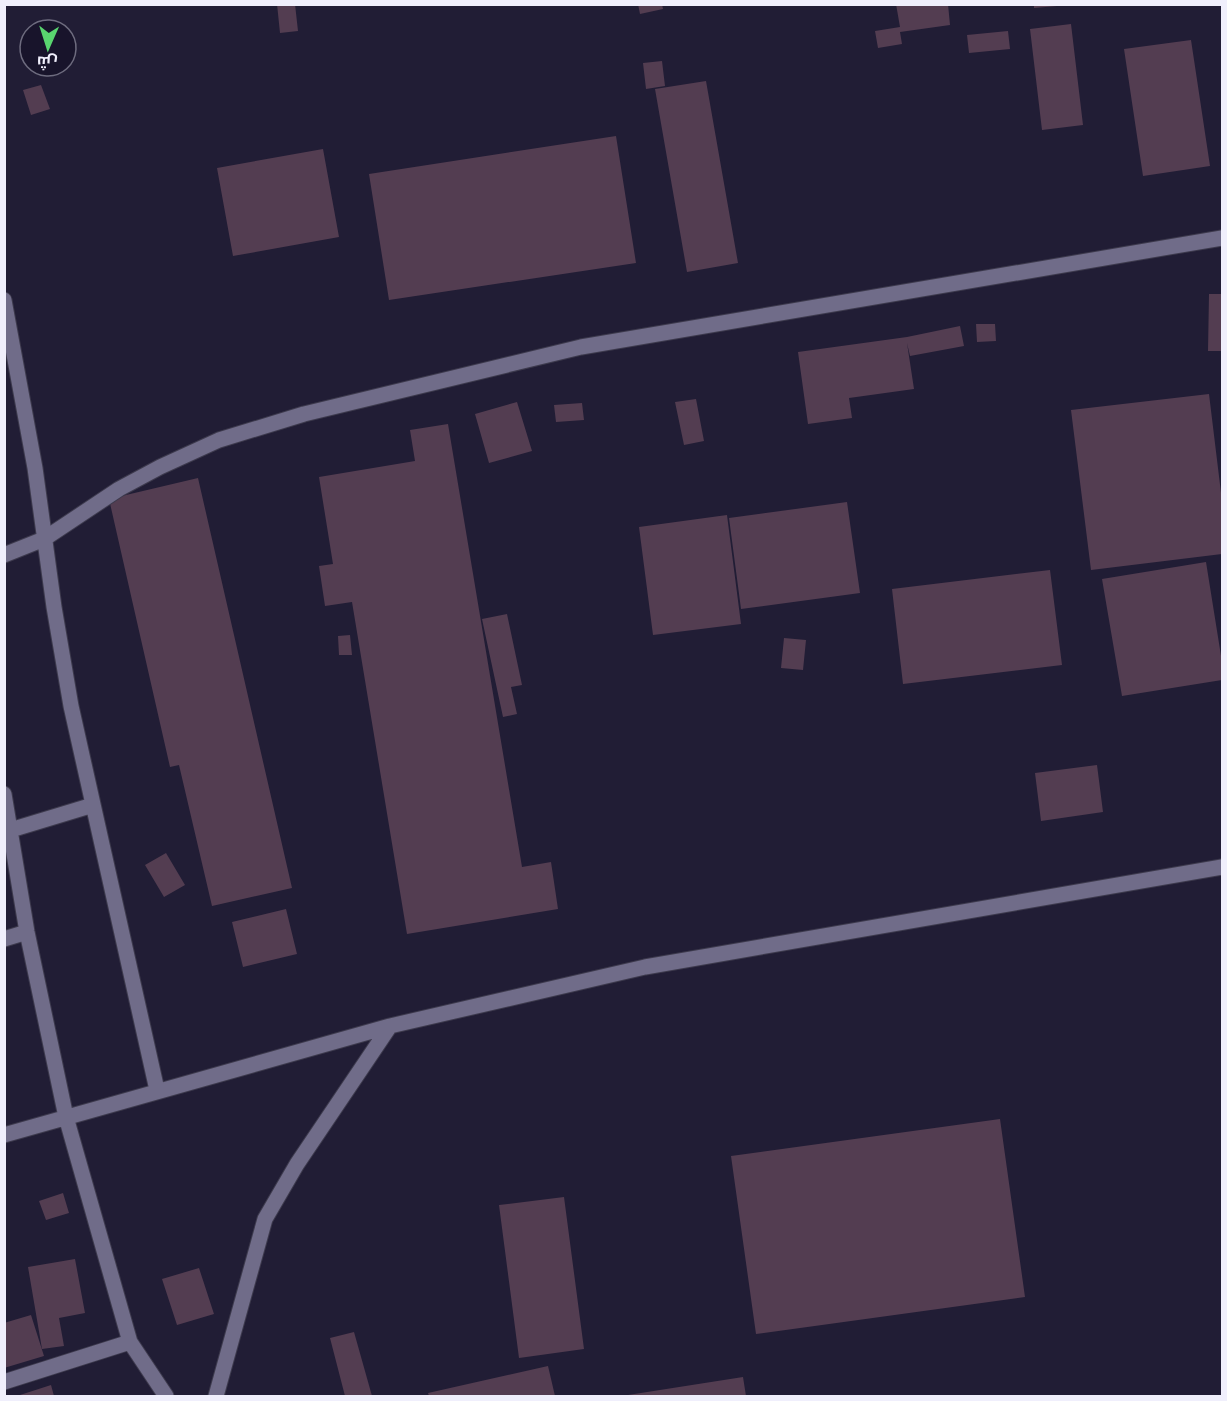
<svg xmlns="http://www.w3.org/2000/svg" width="1227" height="1401" font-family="'Archivo Narrow',Cairo,sans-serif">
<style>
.building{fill:#533d51}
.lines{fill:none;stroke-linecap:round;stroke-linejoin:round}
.minor-casing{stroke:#3d3a4d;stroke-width:17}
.minor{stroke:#706c89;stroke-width:15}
</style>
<rect width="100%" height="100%" fill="#211d35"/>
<path class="building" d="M277,4H295L298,31L280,33Z
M638,4H662L663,9L640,14Z
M896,4H948L950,25L900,32L902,44L878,48L875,31L900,27Z
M1034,4H1057V6L1034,8Z
M1071,24L1083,125L1042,130L1030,29Z
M1008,31L1010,49L969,53L967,35Z
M1191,40L1210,166L1143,176L1124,49Z
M662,61L665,86L646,89L643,63Z
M706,81L738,263L687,272L655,89Z
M41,85L50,109L31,115L23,90Z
M616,136L636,263L389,300L369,174Z
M323,149L339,237L233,256L217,168Z
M1209,294H1222V351H1208Z
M976,324H995L996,341L977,342Z
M960,326L964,346L910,356L907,343L914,389L849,398L852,418L808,424L798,352L907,337Z
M1209,394L1222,501V554L1091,570L1071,410Z
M696,399L704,441L684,445L675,402Z
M517,402L532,451L489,463L475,414Z
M582,403L584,420L556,422L554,405Z
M448,424L522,867L551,862L558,909L407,934L352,602L325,606L319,566L333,564L319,477L415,461L410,430Z
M198,478L292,888L212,906L179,765L170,767L109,499Z
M847,502L860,593L741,609L729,518Z
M727,515L741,624L653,635L639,527Z
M1206,562L1222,662V680L1122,696L1102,579Z
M1050,570L1062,665L903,684L892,589Z
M507,614L522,685L511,687L517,714L503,717L482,619Z
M350,635L352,655H339L338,636Z
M784,638L806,640L803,670L781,668Z
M1097,765L1103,812L1041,821L1035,773Z
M166,853L185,885L164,897L145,865Z
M286,909L297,954L243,967L232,922Z
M1000,1119L1025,1297L756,1334L731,1156Z
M63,1193L69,1213L46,1220L39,1201Z
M564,1197L584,1349L519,1358L499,1205Z
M75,1259L85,1313L59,1318L64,1346L42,1349L28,1267Z
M199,1268L214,1314L177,1325L162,1279Z
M31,1315L44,1356L4,1368V1323Z
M354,1332L372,1396H345L330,1338Z
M548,1366L555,1396H429L428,1393Z
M743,1377L746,1396H628V1395Z
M51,1385L54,1396H20V1395Z"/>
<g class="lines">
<defs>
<path id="minor" d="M4,300L35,468L54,607L71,706L157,1090
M4,555L44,539L119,489L160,467L219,440L304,414L581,347L1222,238
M4,794L27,932L66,1117L130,1342L166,1396
M4,832L93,805
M4,939L27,932
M4,1135L390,1026L645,967L1222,867
M4,1382L130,1342
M216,1396L265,1219L297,1164L390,1026"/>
</defs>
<use href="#minor" class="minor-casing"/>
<use href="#minor" class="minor"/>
</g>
<rect width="1227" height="1401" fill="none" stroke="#f0effc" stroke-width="12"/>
<g transform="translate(48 48) rotate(183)"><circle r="28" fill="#18142b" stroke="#6e6c7f" stroke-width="1.5"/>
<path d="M0-4.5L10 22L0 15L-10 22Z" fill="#59d56f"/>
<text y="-9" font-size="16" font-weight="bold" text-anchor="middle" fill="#f0effc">ش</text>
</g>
</svg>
